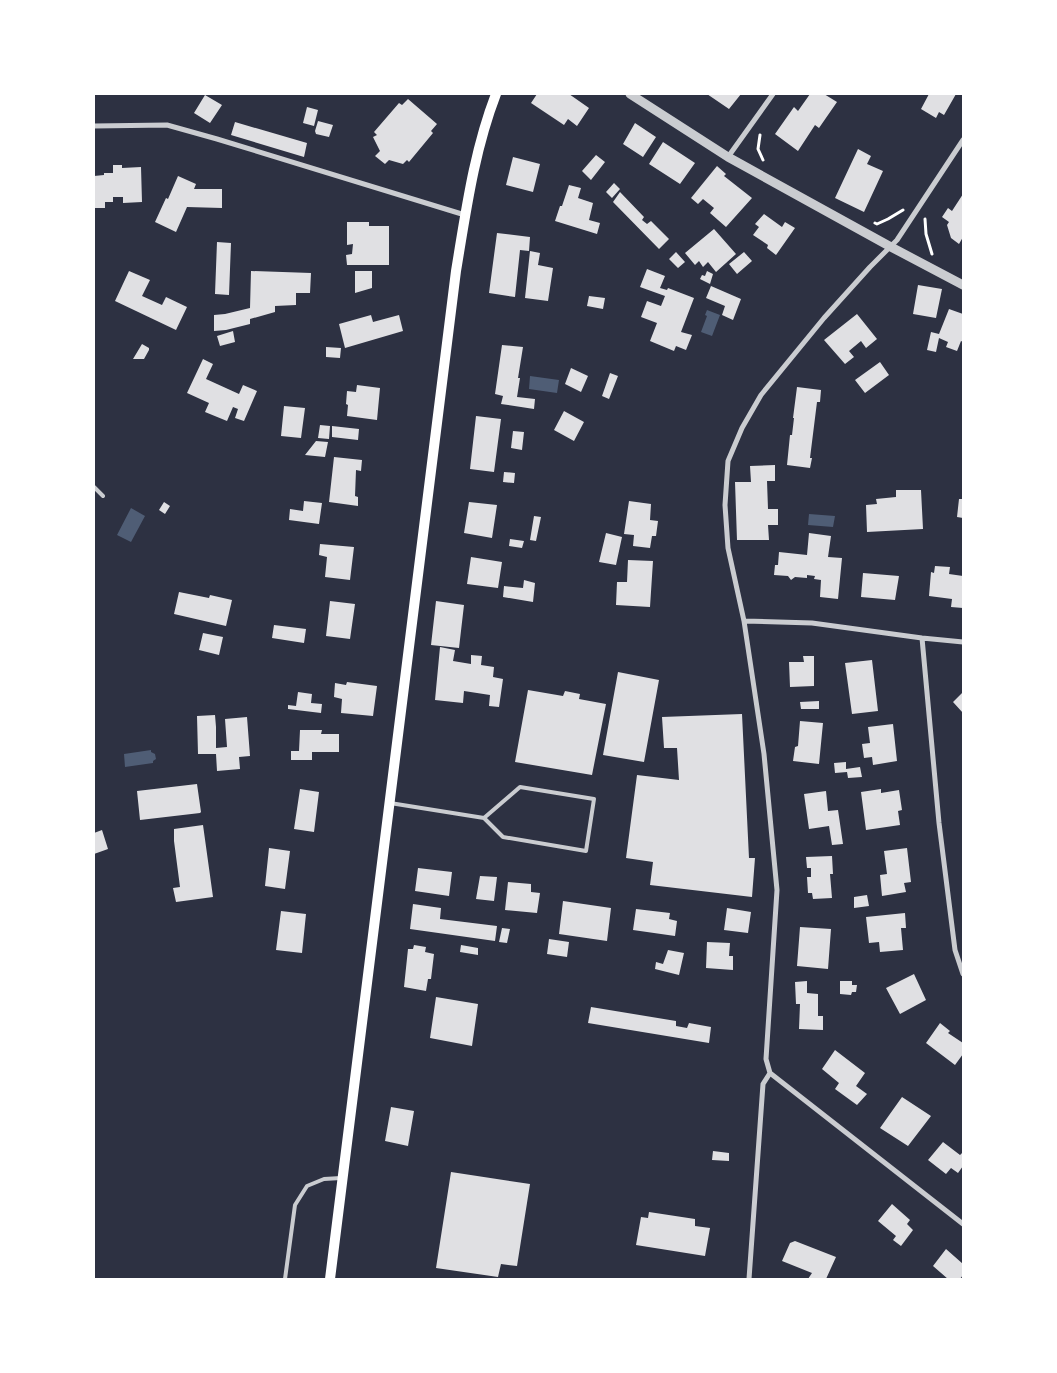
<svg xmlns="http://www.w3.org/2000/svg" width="1057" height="1373" font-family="Quicksand,sans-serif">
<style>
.water{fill:#4f5d75}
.building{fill:#e0e0e3}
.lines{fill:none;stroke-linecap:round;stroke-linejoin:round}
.path{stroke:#fff;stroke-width:3}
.service{stroke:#caccd0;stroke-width:4}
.minor{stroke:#caccd0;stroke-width:5}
.tertiary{stroke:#caccd0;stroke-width:9}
.secondary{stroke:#fff;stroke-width:10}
</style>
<rect width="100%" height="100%" fill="#2d3142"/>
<path class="water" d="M707,310L720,315L712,336L701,332L707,316L705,315Z
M530,376L559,380L557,393L529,389Z
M131,508L145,516L131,542L117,535Z
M809,514L835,516L833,527L808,525Z
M151,750V752L155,754L156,759L153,761V763L125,767L124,754Z"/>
<path class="building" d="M537,94H569L589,108L577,126L568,119L564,125L531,103Z
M707,94H741L729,109Z
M810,94H824L837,102L819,128L815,125L798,151L775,134L794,107L798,111Z
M929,94H956L944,115L939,112L936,118L921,109Z
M205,95L222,105L210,123L194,113Z
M408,99L437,124L431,131L433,133L409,162L407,160L403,164L389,160L385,164L375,156L380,151L373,137L377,135L374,132L399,103L402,105Z
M307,107L318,110L314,126L303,123Z
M318,121L333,125L329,137L316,134L315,131Z
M235,122L307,143L304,157L231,135Z
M635,123L656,137L643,157L623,144Z
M663,142L695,163L680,184L649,164Z
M858,149L871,156L867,164L883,171L864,212L835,198Z
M596,155L605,162L591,180L582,171Z
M513,157L540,164L533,192L506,185Z
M113,165H122V168L141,167L142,202L123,203V197H113V202H105V208H94V176L104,175V173H113Z
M717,166L726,174L724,176L752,198L726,227L710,213L714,208L703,199L698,204L691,198Z
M178,176L196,184L194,189H222V208L187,207L176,232L155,222L166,198L168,199Z
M614,183L620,189L612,198L606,192Z
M569,185L581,188L578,198L593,203L589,220L600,223L597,234L555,221L560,206H562Z
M620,192L644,217L642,220L647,224L651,221L669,239L659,249L613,202Z
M963,194V237L959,244L951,238L947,225L949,222L942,217L948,208L952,211Z
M764,214L782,227L785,222L795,228L776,255L767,248L768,245L753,235L759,227L755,224Z
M347,222H369V226H389V265H347L346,255L352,254L353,244L347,245Z
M714,229L736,254L716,272L708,262L703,267L699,261L695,265L685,253Z
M497,233L530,237L529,251L520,250L515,297L489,293Z
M217,242L231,243L229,295L215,294Z
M530,251L540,253L538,265L553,268L548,301L525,298Z
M676,252L685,262L678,268L669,259Z
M744,252L752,261L737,274L729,264Z
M647,269L665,276L660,288L667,290L668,288L694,298L681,332L692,335L686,350L676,346L674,351L650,341L657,323L641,317L647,301L661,306L665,296L640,287Z
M129,271L150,280L142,296L162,305L166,297L187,307L176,330L115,301Z
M251,271L311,273L310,293H296V305L275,306V312L250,319V324L226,330L214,331V315L225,314L250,308Z
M355,271H372V288L355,293Z
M707,271L713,274L710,284L700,279L702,275L705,276Z
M918,285L942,289L936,318L913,314Z
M711,286L741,299L733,320L722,315L725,306L706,298Z
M589,296L605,298L603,309L587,306Z
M949,309L963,314V342L961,341L957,351L946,347L948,342L939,338L936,352L927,350L931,332L939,334Z
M857,314L877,339L866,348L861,341L849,351L854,357L845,364L824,340Z
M371,315L373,322L399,315L403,331L345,348L339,324Z
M233,331L235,342L220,346L217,336Z
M142,344L149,348V350L144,359H133Z
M502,345L523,347L518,378H520L517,397L535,399L534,409L501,404L503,396L495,394Z
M326,347L341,348L340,358L326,357Z
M203,359L213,364L206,379L239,394L243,385L257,391L244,421L235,418L238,409L233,407L227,421L205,412L209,403L187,393Z
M880,362L889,375L865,393L855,380Z
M571,368L588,376L581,392L565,384Z
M610,373L618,376L609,399L602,396Z
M357,385L380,388L377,420L347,416L348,405L346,404L347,391L356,392Z
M797,387L821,390L820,402H817L810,458H812L810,468L787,465L790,435H792L794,418H793Z
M284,406L305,408L301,438L281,436Z
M564,411L584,422L574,441L554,430Z
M476,416L501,419L494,472L470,469Z
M320,425L330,426L329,439L318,438Z
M332,426L359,429L358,440L332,437Z
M513,431L524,432L522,450L511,448Z
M316,441L328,442L325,457L305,455Z
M334,457L362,460L361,471L356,470L355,496L358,497V506L329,502Z
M775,465V481H767L768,509H778V525H768L769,540H737L735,482H751L750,466Z
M504,472L515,473L514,483L503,482Z
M896,490H921L923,529L867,532L866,505L877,504L876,499L896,497Z
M959,499H963V518L957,517Z
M304,501L322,503L319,524L289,520L290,509L303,511Z
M629,501L651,504L650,520L658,521L656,536H652L650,548L633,546L634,535L624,534Z
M164,502L170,506L165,514L159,510Z
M469,502L497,505L492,538L464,533Z
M534,516L541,517L536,541L530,540Z
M606,533L622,537L616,565L599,562Z
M809,533L831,536L828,557L842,558L838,599L820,597L821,580L814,579L815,576L807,575V578L795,577L791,580L788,576L774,575L775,565H778L779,552L807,555Z
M510,539L524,541L522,548L509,546Z
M320,544L354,547L350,580L325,577L327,557L319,555Z
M471,557L502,562L498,588L467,584Z
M628,560L653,561L650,607L616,605L617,582H627Z
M935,566L950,567L949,574L963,576V608L951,607L952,599L929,596L931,572L934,573Z
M863,573L899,576L895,600L861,597Z
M524,580L535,583L533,602L503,597L504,586L523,588Z
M179,592L209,598L210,595L232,600L226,626L174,614Z
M330,601L355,604L350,639L326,636Z
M436,601L464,605L459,648L431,645Z
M274,625L306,629L304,643L272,638Z
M203,633L223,637L219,655L199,650Z
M440,647L455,650L453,661L471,664V655L482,656L481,665L494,667L493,677L503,679L499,707L489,706L490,695L464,691L463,703L435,700Z
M803,656H814V686L790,687L789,662H804Z
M872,660L878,711L852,714L845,663Z
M618,672L659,680L644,762L603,755Z
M347,682L377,686L373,716L341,713L342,699L334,697L335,683L346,685Z
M528,690L563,696L565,691L580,694L579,699L606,704L592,775L515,762Z
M298,692L312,694L311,703L322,704L321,713L288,709V705L296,706Z
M963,692V713L953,702Z
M819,701V709H801L800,702Z
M742,714L749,858H755L752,897L650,885L653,862L626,858L637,775L679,780L677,748H664L662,717Z
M215,715L216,727V748L227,747L225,719L247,717L250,756L239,757L240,769L217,771L216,754H198L197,716Z
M800,721L823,723L819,764L793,761L795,747L798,746Z
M893,724L897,761L873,765L872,757L864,758L862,744L870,743L868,727Z
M300,730H322L321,734H339V752H312V760H291V751H299Z
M846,762V769L860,767L862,777L848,778L847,772L835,773L834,763Z
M197,784L201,812L200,813L140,820L137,791Z
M300,789L319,792L314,832L294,829Z
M881,789V793L899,790L902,810L898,811L900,825L866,830L861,792Z
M826,791L828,811L838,810L843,844L832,845L829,826L809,829L804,794Z
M203,825L213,897L176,902L173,888L180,887L174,841V829Z
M102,830L108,849L94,854V833Z
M269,848L290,851L285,889L265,886Z
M907,848L911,882L904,883L906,892L882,896L880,875L887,874L884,851Z
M832,856L833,874H830L832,898L813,899L812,893H808L807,877H811V868H807L806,857Z
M418,868L452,872L449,896L415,891Z
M480,876L497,877L494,901L476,899Z
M508,882L531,884V892L540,893L537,913L505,910Z
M867,895L869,906L854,908V897Z
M563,901L611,908L607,941L559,934Z
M413,904L441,908L440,919L497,926L495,941L410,929Z
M727,908L751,912L748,933L724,930Z
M636,909L670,913L669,919L677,921L675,936L633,930Z
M281,911L306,914L302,953L276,950Z
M905,913L906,928H901L903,950L880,952L879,942L869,943L866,917Z
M800,927L831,929L828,969L797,966Z
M502,928L510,929L507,943L499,942Z
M549,939L569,942L567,957L547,954Z
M707,942L730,943L729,956H733V970L706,968Z
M414,945L426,947L425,952L434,954L431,979H428L426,991L404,987L408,949H413Z
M461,945L478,948V955L460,952Z
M668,950L684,953L679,975L655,969L656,962L663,964Z
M914,974L926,1000L900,1014L886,988Z
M807,981V993L818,994V1016H823V1030L799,1029L800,1004H796L795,982Z
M840,981H852V985H857L856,992H852L851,995L840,994Z
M436,997L478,1004L472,1046L430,1038Z
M591,1007L676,1021V1026L687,1028L689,1023L711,1027L709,1043L588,1023Z
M940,1023L950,1031L948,1033L963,1043V1054L955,1065L926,1043Z
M835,1050L865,1073L856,1086L867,1094L857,1105L835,1089L839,1083L822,1069Z
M902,1097L931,1116L908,1146L880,1128Z
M391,1107L414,1111L408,1146L385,1141Z
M943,1142L960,1155L963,1152V1166L958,1173L951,1168L946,1174L928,1160Z
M713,1151L729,1153V1161L712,1160Z
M451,1172L530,1184L517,1266L501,1264L498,1277L436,1268Z
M892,1204L910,1220L907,1224L913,1230L901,1246L893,1240L896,1236L878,1221Z
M649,1212L695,1219V1226L710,1228L705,1256L636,1245L641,1217L648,1218Z
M795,1241L836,1257L826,1279H808L812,1273L782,1261L790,1243Z
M946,1249L963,1264V1275L960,1279H948L933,1266Z"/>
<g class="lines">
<path class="path" d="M760,135L758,149L763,160
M925,219L926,234L932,254
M875,223L877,224L888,219L903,210"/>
<path class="service" d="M94,487L103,496
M390,803L484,818L503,837L586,851L594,799L520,787L484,818
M285,1279L295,1205L307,1186L324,1179L341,1178"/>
<path class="minor" d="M94,126L167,125L217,139L465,215
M728,157L773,94
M744,621L812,623L922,638L963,642
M922,638L939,823L955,950L963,974
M770,1073L963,1224
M749,1279L763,1084L770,1073L766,1059L777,890L764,754L744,621L728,548L725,505L728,461L742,428L761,395L824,318L870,267L897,240L963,140"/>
<path class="tertiary" d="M630,94L728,157L891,247L963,285"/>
<path class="secondary" d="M330,1279L456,271C466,211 474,151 496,94"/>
</g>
<rect width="1057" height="1373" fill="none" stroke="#ffffff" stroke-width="190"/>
</svg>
